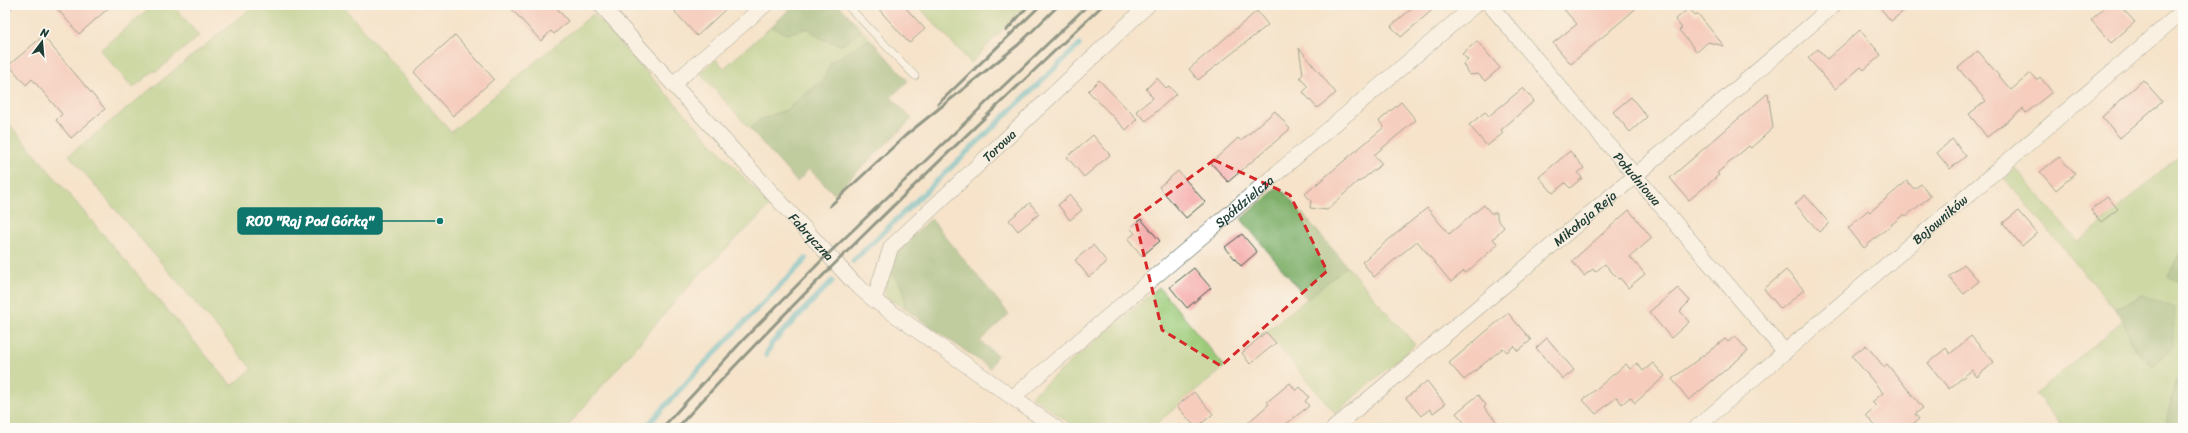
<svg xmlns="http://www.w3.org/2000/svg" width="2188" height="433" font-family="Sriracha,sans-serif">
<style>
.green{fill:#9dcb79;stroke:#5e8456}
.forest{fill:#7eaf69;stroke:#4e764e}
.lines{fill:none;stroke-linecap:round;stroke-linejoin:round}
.stream{stroke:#4ab6c6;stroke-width:5.5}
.building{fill:#f5afad}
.lane-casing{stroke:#3f564b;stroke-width:8}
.street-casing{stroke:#3f564b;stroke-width:16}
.lane{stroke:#fff;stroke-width:7}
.street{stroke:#fff;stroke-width:15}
.rail{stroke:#1f3d34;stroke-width:3}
.marked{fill:none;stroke:#d62828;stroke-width:3;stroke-dasharray:8 5;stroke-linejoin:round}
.labels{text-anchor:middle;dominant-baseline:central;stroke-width:3;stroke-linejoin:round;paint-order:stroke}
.street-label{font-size:13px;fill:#1f3d34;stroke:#fdfcf7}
.leader{fill:none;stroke:#0f766e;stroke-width:1.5}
.callout-dot{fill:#0f766e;stroke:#fdfcf7;stroke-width:1.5}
.callout{fill:#0f766e;stroke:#0f766e;stroke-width:1.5}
.callout-label{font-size:14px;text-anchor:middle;font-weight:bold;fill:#fff}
</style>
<rect width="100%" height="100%" fill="#fdfcf7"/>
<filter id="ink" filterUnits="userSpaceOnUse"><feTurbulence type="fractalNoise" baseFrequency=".025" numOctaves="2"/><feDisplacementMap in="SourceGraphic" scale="8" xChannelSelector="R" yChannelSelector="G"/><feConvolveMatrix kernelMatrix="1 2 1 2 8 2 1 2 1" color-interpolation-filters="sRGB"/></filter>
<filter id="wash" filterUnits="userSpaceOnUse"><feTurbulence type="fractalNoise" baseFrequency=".012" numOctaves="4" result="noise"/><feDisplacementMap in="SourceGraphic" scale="16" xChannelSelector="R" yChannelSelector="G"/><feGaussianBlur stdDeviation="0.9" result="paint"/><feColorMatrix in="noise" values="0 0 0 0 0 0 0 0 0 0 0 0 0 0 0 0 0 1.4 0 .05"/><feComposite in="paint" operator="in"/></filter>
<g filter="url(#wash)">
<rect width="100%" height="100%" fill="#f5e3cb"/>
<path class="green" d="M153,5H173L199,36L156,72L155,70L133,88L100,50Z
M255,5H342L451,132L593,14L770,206L692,282L566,428H5V119L232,386L252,369L69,155Z
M917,5H1025L971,63Z
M772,26L786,34L808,28L822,39L842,45L862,30L870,39L831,62L824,79L786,110L760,120L750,129L700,73L716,59L724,68Z
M2183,153V247L2168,276L2183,285V375L2175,382L2165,428H2064L2036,394L2123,320L2135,350L2153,367L2142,295L2114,309L2004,178L2015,167L2078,242Z
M1347,266L1415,345L1335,413L1266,332Z
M890,271L904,289L905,309L886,297L885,288Z
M1159,287L1225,367L1151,428H1077L1031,396Z"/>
<path class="forest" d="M794,5H839L862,30L842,45L822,39L808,28L786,34L772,26Z
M870,39L908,81L891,97L912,119L834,194L809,169L797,182L750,129L759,120L786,110L824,79L831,62Z
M1279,186L1347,266L1307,299L1241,219Z
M931,219L1009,314L980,341L997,355L990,368L905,309L904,289L890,271L900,247Z
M2183,247V285L2168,276Z
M2142,295L2175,308L2172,348L2153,367L2135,350L2123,320L2114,309Z
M2183,375V428H2165L2175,382Z"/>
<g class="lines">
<path class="stream" d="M853,261L1079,45
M766,355L772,343L832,281
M645,428L698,370L806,259"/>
</g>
<g id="blocks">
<path class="building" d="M54,5H112L79,34Z
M508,5H554L568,21L554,34L551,31L541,41Z
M683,5H730L697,36L675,12Z
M875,5H903L925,29L909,43Z
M1416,5H1438L1401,37L1391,26Z
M1560,5H1640L1571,64L1553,43L1577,24Z
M1878,5H1911L1891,21Z
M2107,5H2119L2135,22L2111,43L2091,20Z
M1689,8L1696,16L1698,14L1724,46L1708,42L1697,52L1679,30L1682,28L1675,20Z
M1257,11L1268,25L1198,80L1189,69Z
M1860,30L1881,55L1864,70L1861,67L1835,89L1808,58L1818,49L1827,59Z
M455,35L494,79L453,116L414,72Z
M43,36L105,109L71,138L56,120L62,114L32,79L26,85L9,65Z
M1477,41L1500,68L1485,81L1478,74L1469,75L1463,64L1468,60L1462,54Z
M1299,48L1336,93L1317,108L1303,92L1308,87L1300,77L1303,74Z
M1978,51L2011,90L2031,73L2037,80L2040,77L2052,92L2026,113L2023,109L1987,137L1969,114L1986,101L1958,68Z
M1157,78L1166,88L1169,86L1176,94L1146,121L1136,111L1153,98L1146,89Z
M1099,80L1137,119L1126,130L1088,91Z
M2143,80L2162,101L2120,138L2102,117Z
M1523,88L1534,101L1501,130L1503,133L1487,146L1469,125L1485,112L1489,116Z
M1768,93L1773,128L1751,148L1749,146L1717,173L1719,175L1689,200L1670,178Z
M1631,97L1647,117L1630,132L1613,112Z
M1401,102L1416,120L1374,155L1382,164L1359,182L1358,181L1327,210L1310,208L1311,201L1305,194L1384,127L1379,121Z
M1275,111L1290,129L1228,182L1211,163L1238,138L1241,141Z
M1093,135L1110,155L1084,177L1067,157Z
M1952,139L1966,156L1950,169L1937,153Z
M1570,151L1584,168L1578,173L1582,178L1570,188L1565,183L1553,193L1539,177Z
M2059,157L2075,174L2056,190L2040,172Z
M1178,171L1205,202L1186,218L1159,187Z
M1907,181L1914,189L1921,184L1931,196L1906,216L1904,214L1864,248L1848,228L1868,210L1870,212Z
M1070,195L1082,210L1070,220L1058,205Z
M1805,195L1829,223L1819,232L1795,204Z
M2107,196L2118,209L2101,222L2091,210Z
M1030,203L1039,214L1018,231L1009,220Z
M1484,205L1491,213H1497V219L1504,227L1493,239L1498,244L1466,273L1464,271L1451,282L1417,241L1374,277L1362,262L1427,208L1449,234Z
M1629,210L1652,238L1630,257L1645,274L1628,288L1620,278L1618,279L1605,264L1595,272L1593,269L1584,276L1572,261Z
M2018,211L2037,233L2022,246L2003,223Z
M1141,219L1160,241L1142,256L1128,239L1135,233L1130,228Z
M1242,234L1257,252L1241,266L1225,247Z
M1093,245L1107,262L1089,277L1075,260Z
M1964,264L1979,281L1964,294L1949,277Z
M1194,268L1211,288L1187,308L1170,287Z
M1786,270L1804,290L1781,309L1764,289Z
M1678,288L1690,301L1680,311L1689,322L1671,338L1649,312Z
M1508,313L1531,340L1518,351L1514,346L1507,352L1503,348L1464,380L1449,363Z
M1266,332L1276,343L1250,364L1242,353Z
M1735,336L1748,351L1689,400L1672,379L1725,339L1728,342Z
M1971,336L1994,362L1977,377L1972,370L1949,389L1928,363L1946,348L1950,354Z
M1547,338L1574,370L1563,379L1536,348Z
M1866,345L1884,367L1887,364L1923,408L1915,414L1919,419L1908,428H1877L1866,415L1876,406L1872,402L1883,393L1852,356Z
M1637,363L1643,371L1653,363L1665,376L1635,403L1630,397L1622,404L1617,397L1596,414L1583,400L1626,364L1630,369Z
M1427,381L1445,404L1433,413L1430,409L1421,416L1406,398Z
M1290,383L1296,391L1300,387L1309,397L1305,401L1309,406L1281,428H1242L1269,404L1267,402Z
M1194,392L1213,414L1196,428L1177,406Z
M1478,395L1486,405L1484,407L1502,428H1469L1456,413Z"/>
</g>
</g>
<g filter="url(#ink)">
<use href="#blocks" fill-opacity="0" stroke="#3f564b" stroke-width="1"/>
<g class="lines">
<defs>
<path id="lane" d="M847,5L915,76
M5,9L10,5"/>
<g id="street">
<path id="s1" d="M601,5L854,283L874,300L1056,428"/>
<path id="s2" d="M1490,5L1785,352"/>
<path d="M673,84L765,5"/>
<path id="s3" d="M874,300L891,247L1148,5"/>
<path id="s4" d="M1013,397L1475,5"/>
<path id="s5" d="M1334,428L1636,175L1834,5"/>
<path id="s6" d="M1696,428L2183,11"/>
</g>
</defs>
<use href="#lane" class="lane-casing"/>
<use href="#street" class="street-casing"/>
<use href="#lane" class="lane"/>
<use href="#street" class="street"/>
<path class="rail" d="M1006,31L1029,5
M938,104L1041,5
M830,206L906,135L1018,45L1059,5
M662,428L744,339L827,255L1088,5
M677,428C812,280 958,143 1103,5"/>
</g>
</g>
<path d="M0 0H2188V433H0ZM1214,160L1290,195L1327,271L1221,366L1162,330L1135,218Z" fill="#f5e3cb" fill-opacity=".55" fill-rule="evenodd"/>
<path class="marked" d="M1214,160L1290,195L1327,271L1221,366L1162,330L1135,218Z"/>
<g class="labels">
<g class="street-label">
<text stroke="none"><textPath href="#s3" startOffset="204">Torowa</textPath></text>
<text stroke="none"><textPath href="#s2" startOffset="228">Południowa</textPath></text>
<text stroke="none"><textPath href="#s4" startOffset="303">Spółdzielcza</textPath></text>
<text stroke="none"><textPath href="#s5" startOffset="327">Mikołaja Reja</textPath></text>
<text stroke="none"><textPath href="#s6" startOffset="321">Bojowników</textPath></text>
<text stroke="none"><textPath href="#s1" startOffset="313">Fabryczna</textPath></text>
</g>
</g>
<path class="leader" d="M440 221L382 221"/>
<circle class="callout-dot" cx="440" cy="221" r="4"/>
<rect class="callout" x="238" y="208" width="144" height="26" rx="4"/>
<g class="callout-label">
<text x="310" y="226">ROD "Raj Pod Górką"</text>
</g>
<rect width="2188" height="433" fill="none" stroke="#fdfcf7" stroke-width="20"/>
<g transform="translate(42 42) rotate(16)" stroke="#fdfcf7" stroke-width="3" paint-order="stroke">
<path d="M0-3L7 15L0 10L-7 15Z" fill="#1f3d34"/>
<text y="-6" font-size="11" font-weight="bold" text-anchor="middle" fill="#1f3d34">N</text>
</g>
</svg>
